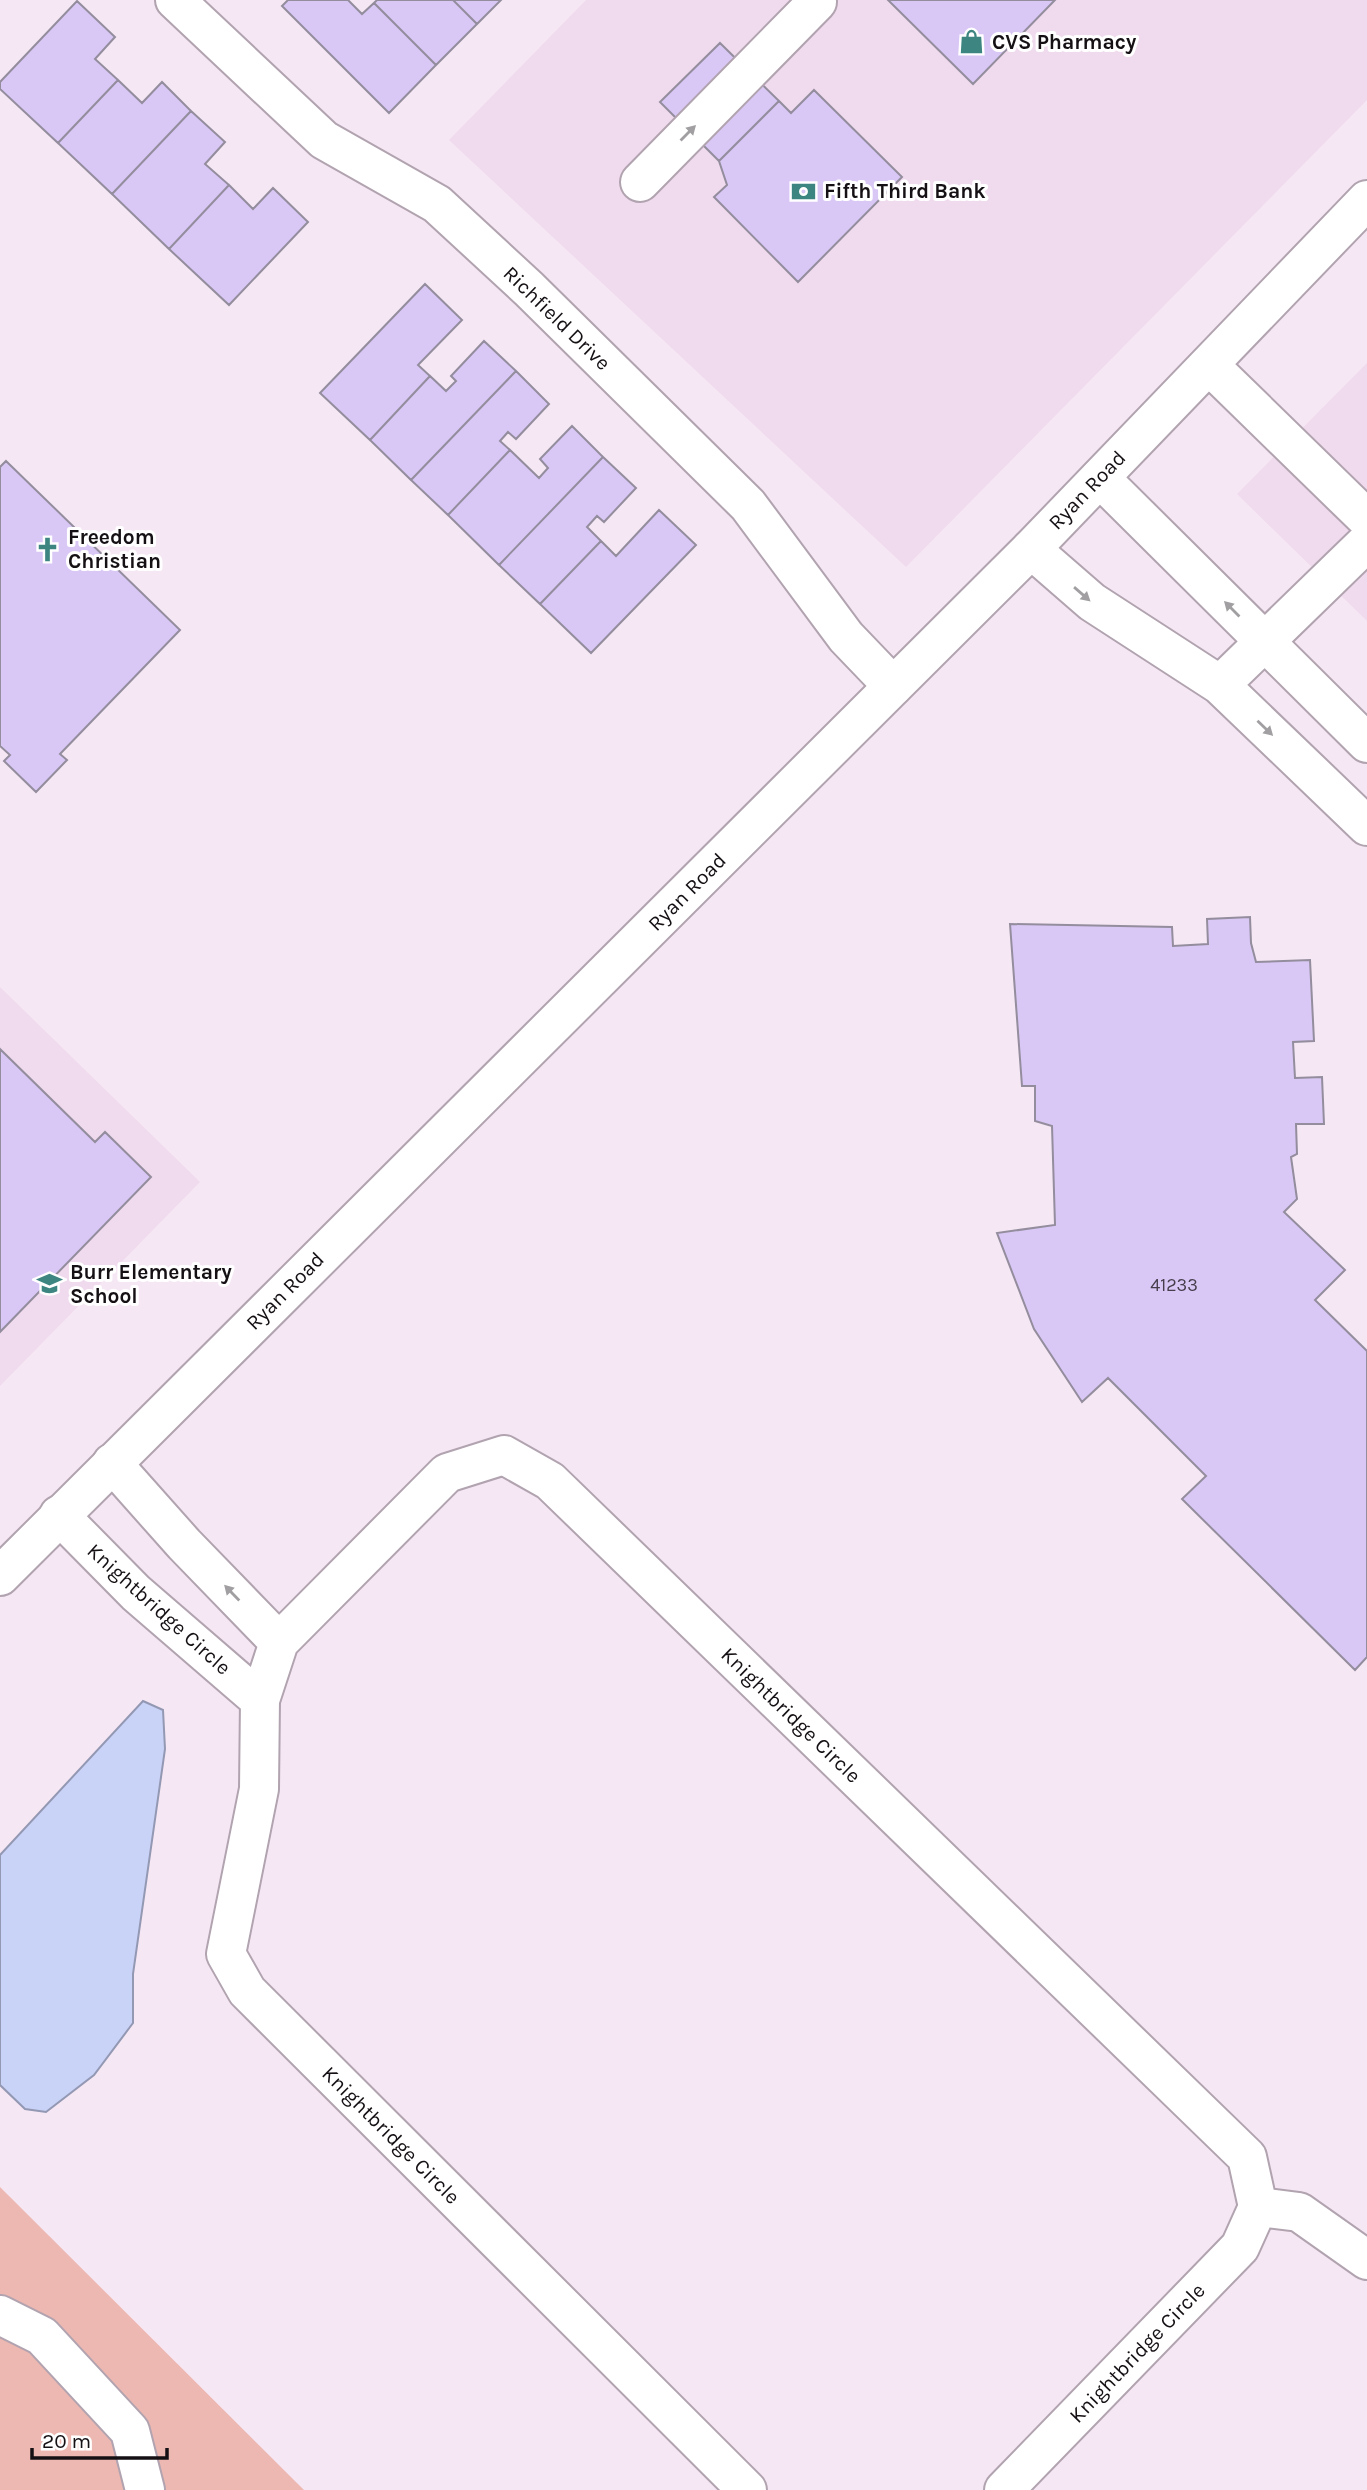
<svg xmlns="http://www.w3.org/2000/svg" width="1367" height="2490" font-family="Karla,sans-serif">
<style>
.built{fill:#f0daed}
.green{fill:#ecb8b1}
.water{fill:#c9d2f7;stroke:#9398b3;stroke-width:2}
.building{fill:#d9c7f5;stroke:#938d9d;stroke-width:2}
.lines{fill:none;stroke-linecap:round;stroke-linejoin:round}
.minor-casing{stroke:#b1a3af;stroke-width:42}
.major-casing{stroke:#b1a3af;stroke-width:42}
.minor{stroke:#fff;stroke-width:38}
.major{stroke:#fff;stroke-width:38}
.oneway{fill:#a19fa1}
.labels{text-anchor:middle;dominant-baseline:central;stroke-width:6;stroke-linejoin:round;paint-order:stroke}
.number-label{font-size:18px;fill:#463e4c}
.poi-label{font-size:21px;font-weight:bold;fill:#151014;stroke:#fff;text-anchor:start}
.street-label{font-size:21px;fill:#151014;stroke:#fff}
</style>
<rect width="100%" height="100%" fill="#f6e7f4"/>
<path class="built" d="M586,0H1367V100L906,567L449,140Z
M1367,363V621L1237,494Z
M0,987L200,1182L0,1386Z"/>
<path class="green" d="M0,2187L304,2490H0Z"/>
<path class="water" d="M143,1701L163,1710L165,1749L133,1974V2023L94,2075L46,2112L25,2109L0,2085V1855Z"/>
<path class="building" d="M288,0H348L362,14L374,3L436,65L389,113L282,6Z
M377,0H453L477,24L436,65L374,3Z
M453,0H501L477,24Z
M888,0H1055L973,84Z
M77,1L115,37L95,59L118,80L58,143L0,89V82Z
M720,43L779,101L719,161L660,102Z
M118,80L142,103L162,82L191,111L112,194L58,143Z
M814,90L902,177L798,282L714,197L727,185L719,161L779,101L791,113Z
M191,111L225,142L205,164L229,185L169,249L112,194Z
M229,185L253,209L273,188L308,222L229,305L169,249Z
M425,284L462,320L418,365L430,376L370,440L320,393Z
M484,341L516,371L411,480L370,440L430,376L446,391L456,381L451,376Z
M516,371L549,404L516,439L508,432L500,441L510,450L448,515L411,480Z
M572,426L603,457L499,565L448,515L510,450L539,478L548,468L540,459Z
M603,457L636,488L604,522L597,516L587,527L601,541L540,604L499,565Z
M6,461L180,630L60,754L67,760L36,792L4,761L10,755L0,746V467Z
M659,510L696,545L591,653L540,604L601,541L616,556Z
M1250,917L1251,943L1256,962L1310,960L1314,1041L1293,1042L1295,1078L1322,1077L1324,1124H1296L1297,1154L1291,1157L1297,1199L1284,1212L1345,1270L1315,1300L1367,1351V1657L1355,1670L1182,1499L1206,1476L1108,1378L1082,1402L1034,1329L997,1233L1055,1225L1052,1126L1035,1121V1086H1022L1010,924L1172,927L1173,946L1208,944L1207,919Z
M0,1049L95,1142L105,1132L151,1177L0,1332Z"/>
<g class="lines">
<defs>
<path id="minor" d="M175,0L324,140L437,204L529,289L748,505L846,637L893,686
M640,182L817,2
M1209,365L1367,519
M1100,478L1367,743
M1031,549L1092,602L1220,685L1367,826
M1220,685L1367,542
M112,1463L184,1544L279,1642
M59,1515L136,1593L260,1700
M1258,2207L1299,2212L1367,2260
M0,2315L42,2336L130,2431L145,2490
M747,2490L247,1991L226,1954L259,1789L260,1700L279,1642L447,1473L504,1455L550,1481L1247,2157L1258,2207L1240,2247L1004,2490"/>
<path id="major" d="M0,1576L1031,549L1367,200"/>
</defs>
<use href="#minor" class="minor-casing"/>
<use href="#major" class="major-casing"/>
<use href="#minor" class="minor"/>
<use href="#major" class="major"/>
</g>
<defs><path id="oneway-solid" d="M-6-.8H1V-3.2L6.5 0L1 3.2V.8H-6Z" transform="scale(1.75)"/></defs>
<g class="oneway">
<use href="#oneway-solid" transform="translate(688 133) rotate(-45)"/>
<use href="#oneway-solid" transform="translate(1082 594) rotate(41)"/>
<use href="#oneway-solid" transform="translate(1232 609) rotate(-135)"/>
<use href="#oneway-solid" transform="translate(1265 728) rotate(44)"/>
<use href="#oneway-solid" transform="translate(232 1593) rotate(-134)"/>
</g>
<defs>
<symbol id="shop-bare" viewBox="-9 -9 18 18"><path d="M-5-2.5h2.3a2.7 3.5 0 0 1 5.4 0H5L5.5 6h-11ZM-1.5-2.5h3a1.5 2.3 0 0 0-3 0Z" fill="#3d8581" stroke="#fff" stroke-width="2.5" paint-order="stroke"/></symbol>
<symbol id="bank-bare" viewBox="-9 -9 18 18"><path d="M-6-4H6V4H-6ZM0-2.3a2.3 2.3 0 1 0 0 4.6a2.3 2.3 0 1 0 0-4.6Z" fill="#3d8581" stroke="#fff" stroke-width="2.5" paint-order="stroke"/></symbol>
<symbol id="church-bare" viewBox="-9 -9 18 18"><path d="M-1.2-6h2.4v3.5h3.3v2.4h-3.3V6h-2.4V-.1h-3.3v-2.4h3.3Z" fill="#3d8581" stroke="#fff" stroke-width="2.5" paint-order="stroke"/></symbol>
<symbol id="school-bare" viewBox="-9 -9 18 18"><path d="M0-5L7-2L0 1L-7-2ZM-4 1L0 2.5L4 1V4Q0 6-4 4Z" fill="#3d8581" stroke="#fff" stroke-width="2.5" paint-order="stroke"/></symbol>
</defs>
<g fill-rule="evenodd">
<use href="#shop-bare" x="954" y="24" width="35" height="35"/>
<use href="#bank-bare" x="786" y="174" width="35" height="35"/>
<use href="#church-bare" x="30" y="532" width="35" height="35"/>
<use href="#school-bare" x="32" y="1266" width="35" height="35"/>
</g>
<g class="labels">
<g class="number-label">
<text x="1174" y="1285">41233</text>
</g>
<g class="poi-label">
<text x="992" y="42">CVS Pharmacy</text>
<text x="824" y="191">Fifth Third Bank</text>
<text x="68" y="537">Freedom<tspan x="68" dy="24">Christian</tspan></text>
<text x="70" y="1272">Burr Elementary<tspan x="70" dy="24">School</tspan></text>
</g>
<g class="street-label">
<text transform="translate(557 318) rotate(44)">Richfield Drive</text>
<text transform="translate(1087 490) rotate(-46)">Ryan Road</text>
<text transform="translate(687 892) rotate(-45)">Ryan Road</text>
<text transform="translate(285 1291) rotate(-45)">Ryan Road</text>
<text transform="translate(159 1609) rotate(42)">Knightbridge Circle</text>
<text transform="translate(791 1715) rotate(44)">Knightbridge Circle</text>
<text transform="translate(391 2135) rotate(45)">Knightbridge Circle</text>
<text transform="translate(1137 2353) rotate(-46)">Knightbridge Circle</text>
</g>
</g>
<path d="M32 2448v10h135v-10" fill="none" stroke="#151014" stroke-width="3.5"/>
<text x="42" y="2448" font-size="21" fill="#151014" stroke="#ffffff" stroke-width="5" paint-order="stroke">20 m</text>
</svg>
